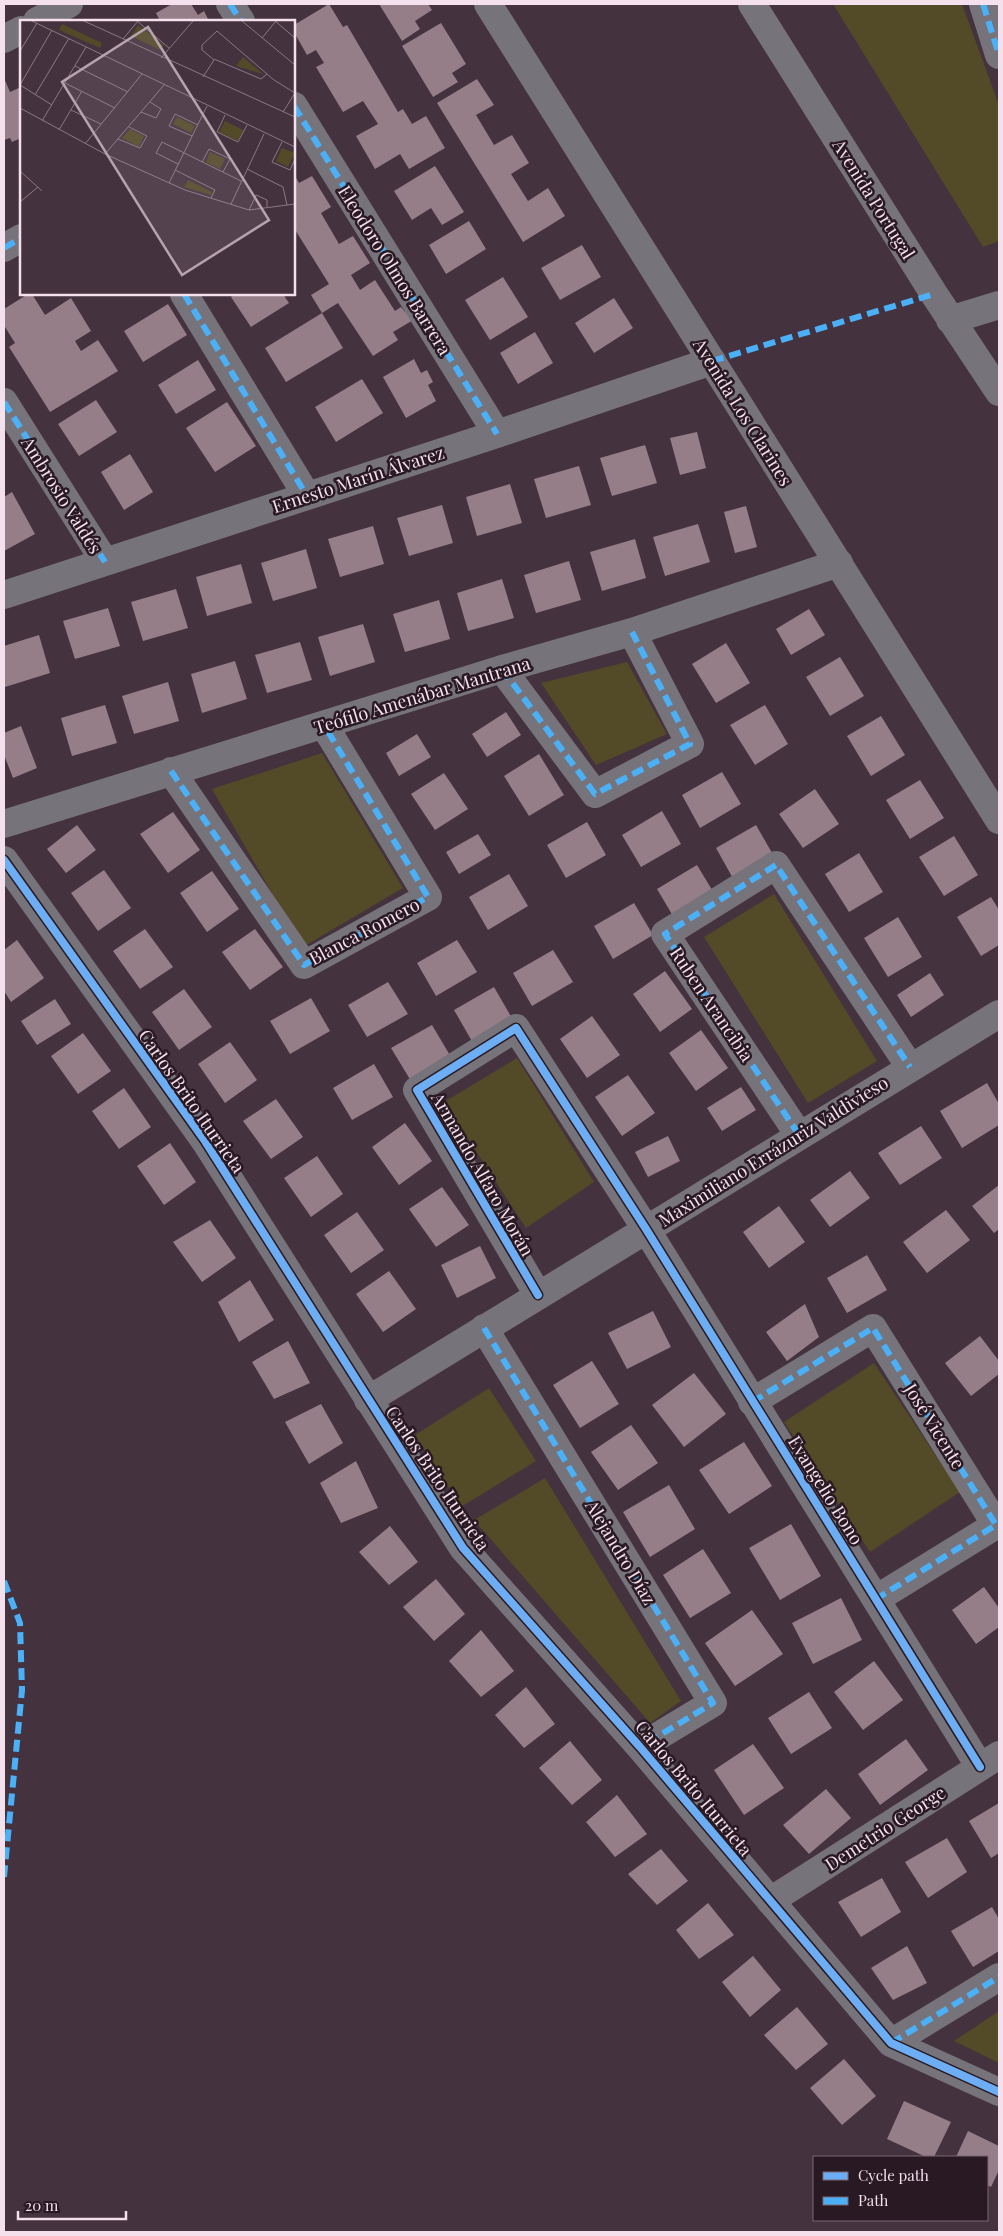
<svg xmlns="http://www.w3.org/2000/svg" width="1003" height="2236" font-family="'Playfair Display',serif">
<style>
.green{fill:#534a27}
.building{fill:#967e88}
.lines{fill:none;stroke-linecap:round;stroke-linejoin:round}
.minor{stroke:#77737a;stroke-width:28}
.tertiary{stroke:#77737a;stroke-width:28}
.quiet{stroke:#4cb0f7;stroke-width:6;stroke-dasharray:12 6;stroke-linecap:butt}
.cycleway-casing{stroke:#281922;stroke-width:11}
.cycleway{stroke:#6dadf4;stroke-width:8}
.labels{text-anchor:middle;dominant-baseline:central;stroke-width:5;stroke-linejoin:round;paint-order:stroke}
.street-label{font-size:18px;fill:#f5e0ed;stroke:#281922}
.inset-road{fill:none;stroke:#8b7884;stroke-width:1}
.view{fill:#b7a3b0;fill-opacity:0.15;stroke:#b7a3b0;stroke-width:2.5}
.inset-edge{fill:none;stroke:#f5e0ed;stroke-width:2.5}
</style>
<rect width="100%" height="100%" fill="#44323e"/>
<path class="green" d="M833,4H962L999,105V241L983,247Z
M627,662L667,734L596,765L541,683Z
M322,753L403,888L303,947L212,789Z
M774,894L877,1061L808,1103L704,937Z
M517,1058L594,1182L526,1228L444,1102Z
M874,1363L960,1492L870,1552L784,1422Z
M489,1388L536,1461L461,1507L415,1435Z
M545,1478L681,1701L650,1723L474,1520Z
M999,2011V2063L954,2041Z"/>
<path class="building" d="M172,4H191L198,15L204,11L209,21H160L156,13Z
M329,4L343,27L347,25L398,112L403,109L412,124L426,116L445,148L409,169L400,154L375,169L356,136L378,124L363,101L343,112L316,67L324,63L316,50L307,55L294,32V25Z
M379,4H428L432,10L415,21L420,29L402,41Z
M441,23L466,64L452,73L458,82L433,97L402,46Z
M4,78L10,92L21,87V138L12,142L10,138L4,140Z
M477,79L494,105L476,115L494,145L512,135L529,163L511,174L528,201L548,188L565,216L523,242L437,103Z
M435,166L464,212L442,225L431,208L412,220L394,191Z
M294,174L299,183L312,176L331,207L321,213L339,244L353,236L370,263L351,275L360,290L375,280L395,311L401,307L405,312L409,310L415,319L393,332L398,340L373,356L338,303L322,313L343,348L286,382L265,348L322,313L311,295L329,284L294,228Z
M469,221L486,249L446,274L429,245Z
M582,245L601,277L560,300L541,268Z
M503,277L528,317L490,340L465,300Z
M28,294H32L45,315L71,298L91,331L75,341L81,351L98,340L118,371L50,412L9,347L15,343L5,327L4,328V309Z
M236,294H283L289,303L251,327L231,297Z
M614,298L633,328L594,353L575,323Z
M168,304L187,335L143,362L124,331Z
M535,332L553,363L518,384L500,353Z
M414,359L421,373L427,370L433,382L428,385L436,401L406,418L383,377Z
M198,360L216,390L176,414L158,385Z
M362,379L383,413L336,442L315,407Z
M96,400L117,432L79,456L58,424Z
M227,402L256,446L215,472L186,428Z
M697,432L706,468L680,475L670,438Z
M645,445L657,483L612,496L600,458Z
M130,454L153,492L124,510L101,472Z
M579,466L591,505L546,518L534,479Z
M510,484L522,523L477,536L466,497Z
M12,492L35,534L4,551V497Z
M442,505L453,543L409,556L397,518Z
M746,506L757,547L735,553L724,512Z
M698,524L710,562L665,576L653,537Z
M373,526L384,564L340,577L328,539Z
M635,539L646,578L602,591L590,552Z
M306,549L317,588L273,601L261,563Z
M569,561L581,600L536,613L524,575Z
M241,564L252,603L207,616L196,577Z
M502,579L514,618L468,631L457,593Z
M176,589L188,628L143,641L131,602Z
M439,600L450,639L405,652L393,614Z
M108,608L120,646L75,659L63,621Z
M809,609L825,635L791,655L776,629Z
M363,624L375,662L330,676L318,637Z
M39,635L50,673L5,687L4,646Z
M300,642L312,680L267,693L255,655Z
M726,643L750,683L716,703L692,664Z
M840,657L864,696L830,716L806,677Z
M235,661L247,699L202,713L191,674Z
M168,682L179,721L134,734L122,696Z
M105,705L117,743L72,756L61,718Z
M765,705L788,744L755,765L730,725Z
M506,712L521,735L487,757L472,734Z
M881,716L905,755L871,776L847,736Z
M21,726L37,768L13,778L4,755V733Z
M417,734L431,757L399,776L386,753Z
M539,754L564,795L529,816L504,776Z
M722,772L741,804L700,828L682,795Z
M444,773L468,809L435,830L411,794Z
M920,780L944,818L910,839L886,800Z
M815,789L839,824L803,848L779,814Z
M662,811L681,844L641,867L622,835Z
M173,812L200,850L168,873L140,834Z
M587,822L606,855L566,878L547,845Z
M77,825L96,850L66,873L47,849Z
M756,825L775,858L735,882L716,848Z
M478,834L491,855L459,874L446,852Z
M954,836L978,875L944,896L919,857Z
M859,853L883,892L849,912L825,874Z
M697,865L717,898L676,921L657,889Z
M104,870L131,908L98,931L71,893Z
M212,871L239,909L207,932L180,893Z
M509,874L528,906L488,930L469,897Z
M991,897L999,910V945L981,956L957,917Z
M634,903L653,935L613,959L594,926Z
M898,917L922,957L888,977L864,938Z
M145,929L173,967L140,989L113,951Z
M255,929L283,967L250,990L222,952Z
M17,940L44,978L11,1002L4,991V950Z
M457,940L477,972L436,996L417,963Z
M553,950L573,982L532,1006L513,973Z
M665,971L692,1009L660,1032L633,994Z
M930,973L944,995L911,1017L897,995Z
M388,982L408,1014L367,1037L348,1005Z
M494,987L513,1020L473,1043L454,1010Z
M184,989L212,1027L179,1050L152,1012Z
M311,998L330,1031L290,1054L270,1021Z
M55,999L71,1024L37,1045L21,1021Z
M592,1016L620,1055L587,1078L560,1039Z
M432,1025L451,1057L411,1081L391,1048Z
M701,1030L728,1068L696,1091L669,1053Z
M83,1033L111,1071L78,1094L51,1056Z
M230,1042L257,1080L225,1103L198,1064Z
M374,1064L393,1097L352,1120L333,1088Z
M628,1075L655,1113L622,1136L595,1097Z
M987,1083L999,1104V1125L962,1148L940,1111Z
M741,1087L756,1110L722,1131L707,1108Z
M124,1088L151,1127L119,1149L92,1111Z
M276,1099L303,1137L271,1159L243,1121Z
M405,1123L432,1161L399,1185L372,1147Z
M921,1126L942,1158L900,1185L878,1153Z
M668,1136L680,1161L648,1177L635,1152Z
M170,1143L196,1182L164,1205L137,1166Z
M317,1156L343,1194L311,1217L284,1178Z
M850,1171L870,1198L830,1227L810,1200Z
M999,1185V1229L994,1233L972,1206Z
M442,1187L469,1225L436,1247L409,1209Z
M779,1206L805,1242L769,1268L743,1232Z
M946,1210L970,1240L927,1273L903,1242Z
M357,1212L384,1250L351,1273L324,1235Z
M210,1220L236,1258L202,1282L173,1242Z
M480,1246L496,1278L457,1298L441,1265Z
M867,1255L887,1290L847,1313L827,1278Z
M389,1271L416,1309L383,1332L356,1294Z
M250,1280L274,1320L239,1342L218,1302Z
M805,1304L819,1337L787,1361L766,1332Z
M653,1311L671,1347L627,1369L608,1333Z
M980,1336L999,1361V1374L971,1396L945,1363Z
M288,1341L310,1383L274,1399L252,1362Z
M592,1361L619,1404L580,1428L553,1385Z
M694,1373L726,1414L684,1447L652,1405Z
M321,1404L343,1443L309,1464L285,1422Z
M631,1425L658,1463L618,1490L591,1452Z
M744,1442L772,1486L729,1514L699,1470Z
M356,1461L378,1508L341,1523L320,1483Z
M669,1485L695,1529L650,1557L623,1512Z
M791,1524L821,1576L780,1600L749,1548Z
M390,1526L418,1562L389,1585L359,1552Z
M703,1549L731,1593L690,1618L663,1575Z
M436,1579L465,1614L434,1641L403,1607Z
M984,1587L999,1608V1627L976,1644L952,1610Z
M841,1598L862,1640L813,1664L792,1623Z
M752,1610L783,1654L735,1686L705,1643Z
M481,1630L514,1671L481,1697L449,1661Z
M874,1661L903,1700L863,1730L834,1692Z
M526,1687L555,1724L524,1748L495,1715Z
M809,1692L832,1728L791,1754L768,1718Z
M906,1739L928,1770L880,1805L858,1774Z
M570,1741L602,1780L572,1805L539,1768Z
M753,1744L784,1788L744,1815L714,1770Z
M826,1789L851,1818L809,1854L783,1825Z
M617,1795L647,1834L615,1857L586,1822Z
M999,1803V1853L991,1858L969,1821Z
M947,1838L967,1872L928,1898L905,1862Z
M661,1849L688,1881L657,1905L628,1874Z
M882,1878L901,1912L861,1937L838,1902Z
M708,1903L734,1935L699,1959L676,1930Z
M992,1907L999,1919V1951L973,1967L951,1931Z
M907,1946L927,1983L893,2000L871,1968Z
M753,1956L781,1990L750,2017L722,1982Z
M797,2007L828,2044L796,2070L764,2035Z
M844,2059L876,2096L842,2125L810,2088Z
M904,2101L951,2122L934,2157H926L887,2139Z
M968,2131L999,2146V2170L991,2187L987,2185V2157H956Z"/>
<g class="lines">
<path class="minor" d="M230,4L241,21
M752,4L934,294L999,392
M983,4L999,55
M37,21L69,4
M4,39L21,30
M294,106L497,434
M4,248L21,238
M184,294L307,496
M950,320L999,305
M4,402L105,562
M4,595L497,434L712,361
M502,669L595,794L690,744L632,632
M171,771L304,965L428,897L324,725
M4,824L502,669L632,632L839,563
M4,860L205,1141L463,1548L640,1747L891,2043L999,2092
M799,1135L665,934L776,865L910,1067
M538,1295L417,1090L516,1028L646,1229L980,1767
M484,1328L713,1703L640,1747
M368,1400L999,1014
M752,1402L873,1328L996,1525L876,1599
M770,1901L999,1755
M891,2043L999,1977"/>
<path class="tertiary" d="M488,4L999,820"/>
<path class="quiet" d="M230,4L241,21
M983,4L999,55
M294,106L497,434
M4,248L21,238
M184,294L307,496
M712,361L934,294
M4,402L105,562
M502,669L595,794L690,744L632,632
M171,771L304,965L428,897L324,725
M799,1135L665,934L776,865L910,1067
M484,1328L713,1703L640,1747
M752,1402L873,1328L996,1525L876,1599
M4,1581L20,1623L22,1690L4,1877
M891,2043L999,1977"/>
<defs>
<path id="cycleway" d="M4,860L205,1141L463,1548L640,1747L891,2043L999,2092
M538,1295L417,1090L516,1028L646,1229L980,1767"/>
</defs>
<use href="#cycleway" class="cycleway-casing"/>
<use href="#cycleway" class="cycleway"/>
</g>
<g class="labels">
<g class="street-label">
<text transform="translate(874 199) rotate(58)">Avenida Portugal</text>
<text transform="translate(395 270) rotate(58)">Eleodoro Olmos Barrera</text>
<text transform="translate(743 412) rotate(58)">Avenida Los Clarines</text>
<text transform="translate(358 479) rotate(-18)">Ernesto Marín Álvarez</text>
<text transform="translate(62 495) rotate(58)">Ambrosio Valdés</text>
<text transform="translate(422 695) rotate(-17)">Teófilo Amenábar Mantrana</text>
<text transform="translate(364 931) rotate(-28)">Blanca Romero</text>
<text transform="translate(712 1004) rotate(56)">Ruben Arancibia</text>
<text transform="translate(192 1101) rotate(55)">Carlos Brito Iturrieta</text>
<text transform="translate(773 1151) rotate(-32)">Maximiliano Errázuriz Valdivieso</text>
<text transform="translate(483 1174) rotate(60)">Armando Alfaro Morán</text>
<text transform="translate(935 1426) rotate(58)">José Vicente</text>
<text transform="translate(438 1478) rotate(56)">Carlos Brito Iturrieta</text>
<text transform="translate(826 1490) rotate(58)">Evangelio Bono</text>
<text transform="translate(621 1552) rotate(59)">Alejandro Díaz</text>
<text transform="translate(694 1788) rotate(50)">Carlos Brito Iturrieta</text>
<text transform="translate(885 1828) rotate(-33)">Demetrio George</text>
</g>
</g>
<g transform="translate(20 20)">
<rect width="275" height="275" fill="#44323e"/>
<path d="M42,4L82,23L80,28L39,10ZM118,5L144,25L140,30L111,16ZM223,37L243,54L216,46ZM157,97L175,106L171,113L153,104ZM205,101L223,110L218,121L199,112ZM110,109L124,116L119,127L102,118ZM262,128L275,133L268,147L256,141ZM190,132L205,139L200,149L186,142ZM168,160L192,172L191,175L164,167Z" fill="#534a27"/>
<path class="inset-road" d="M12,1L275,127M64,1L275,97M117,1L149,28M222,1L275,45M255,1L275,18M242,18L256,1M103,19L118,1M0,31L17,3M141,38L173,1M194,39L241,59L247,54M55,46L108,72M183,57L194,40L182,30V25L197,11L254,60L275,73M45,63L95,88M0,65L32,10M0,65L32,85M15,75L49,18M0,88L85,134L165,170L229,190L275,184M51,90L81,104M121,92L136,98L141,89L130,82M263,92L275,73M205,95L197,112L218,122L227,105M22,101L66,27M39,110L62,71M172,116L149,106L155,94L178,105M98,119L120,128L127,116L109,107M262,122L252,142L270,150L275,139M65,124L122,54M85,134L144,65M182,142L189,129L210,139L203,152M158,144L136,133L142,122L221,161M227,149L263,167L267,185M155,150L195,170L191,178M0,151L22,171M149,163L187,86M0,182L18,167M211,184L244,114M229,190L236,175L247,180V187"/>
<path class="view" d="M128,7L249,200L162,255L42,62Z"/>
<rect width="275" height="275" class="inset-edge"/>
</g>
<rect width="1003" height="2236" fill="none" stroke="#f5e0ed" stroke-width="10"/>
<rect x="813" y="2156" width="175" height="65" fill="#281922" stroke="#7a6973"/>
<rect x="823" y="2172" width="25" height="8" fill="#6dadf4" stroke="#7a6973"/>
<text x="858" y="2181" font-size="15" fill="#f5e0ed">Cycle path</text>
<rect x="823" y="2197" width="25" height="8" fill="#4cb0f7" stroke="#7a6973"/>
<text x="858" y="2206" font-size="15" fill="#f5e0ed">Path</text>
<path d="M18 2211v8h108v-8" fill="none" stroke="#f5e0ed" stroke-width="2.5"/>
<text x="25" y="2211" font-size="15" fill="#f5e0ed" stroke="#281922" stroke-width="4" paint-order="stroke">20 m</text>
</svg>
